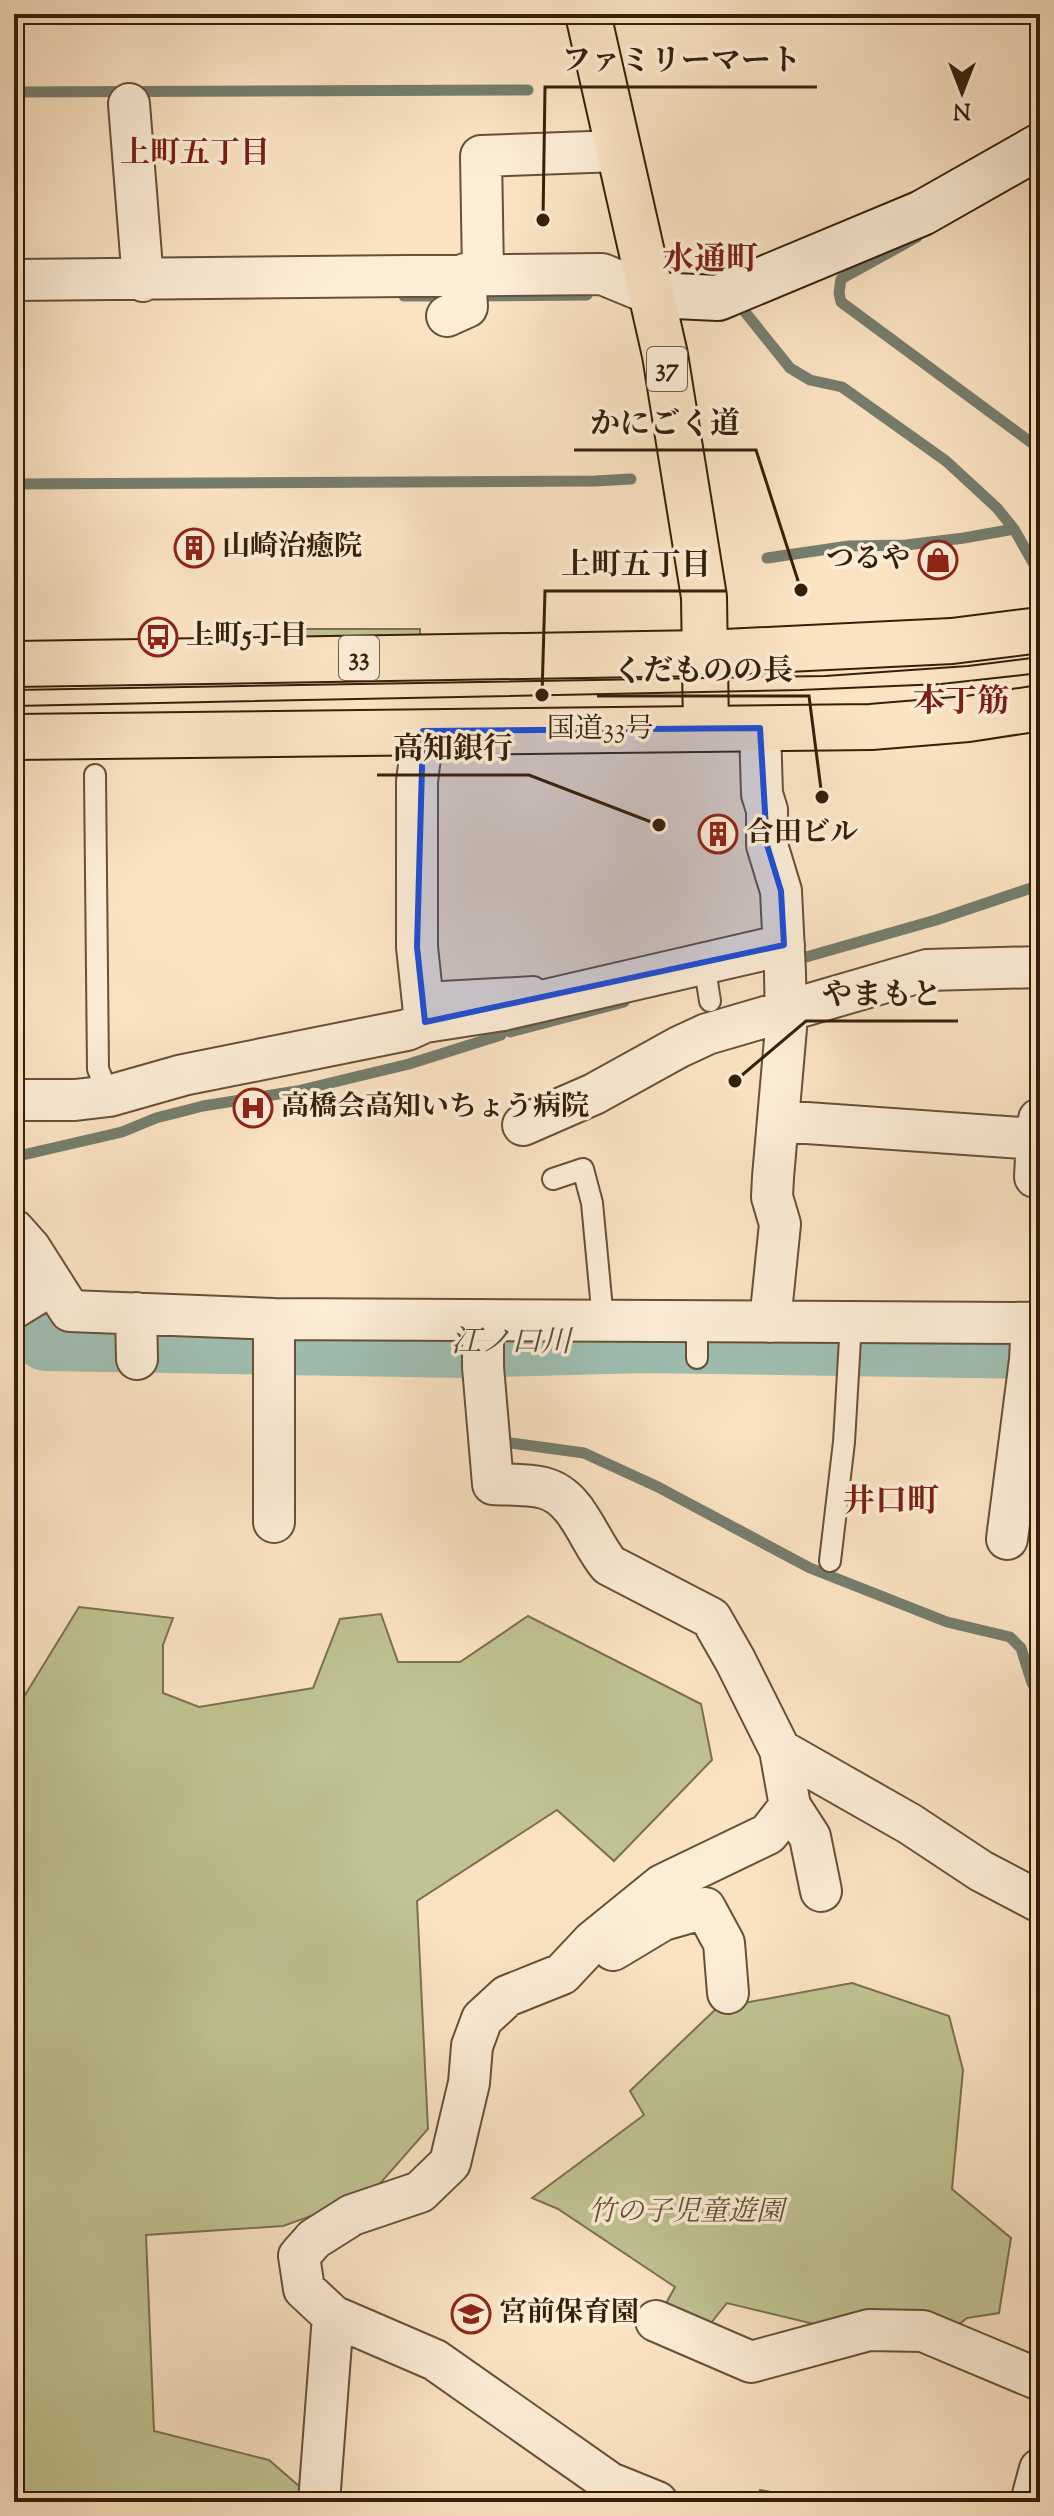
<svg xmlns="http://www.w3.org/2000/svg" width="1054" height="2516" font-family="'Sorts Mill Goudy','Noto Serif JP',serif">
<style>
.green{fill:#c0c392;stroke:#7b714e;stroke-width:2}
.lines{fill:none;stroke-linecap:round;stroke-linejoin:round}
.stream{stroke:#757e6f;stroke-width:11}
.river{stroke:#9fbeb2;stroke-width:64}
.lane-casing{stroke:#675038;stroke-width:24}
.street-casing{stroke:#675038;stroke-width:44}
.secondary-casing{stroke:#361f0a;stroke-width:48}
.primary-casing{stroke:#361f0a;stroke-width:48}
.highway-casing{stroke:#361f0a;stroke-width:48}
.lane{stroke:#fcedd7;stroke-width:20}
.street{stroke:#fcedd7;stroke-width:40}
.secondary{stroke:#fcedd7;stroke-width:44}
.primary{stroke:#fbe3c2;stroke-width:44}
.highway{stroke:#fbe3c2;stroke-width:44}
.tram{stroke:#361f0a;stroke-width:2}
.marked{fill:#1d4ed8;fill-opacity:0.2;stroke:#1d4ed8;stroke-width:6;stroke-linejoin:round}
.labels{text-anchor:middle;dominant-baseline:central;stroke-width:7;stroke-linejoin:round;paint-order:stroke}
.shield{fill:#fcedd7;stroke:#715d48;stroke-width:2}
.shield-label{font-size:26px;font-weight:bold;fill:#361f0a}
.poi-label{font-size:28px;font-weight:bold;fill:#361f0a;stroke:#fcedd7;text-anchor:start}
.street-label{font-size:28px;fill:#361f0a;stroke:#fcedd7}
.park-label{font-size:28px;font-style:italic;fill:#5f5033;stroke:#fcedd7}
.neighbourhood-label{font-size:30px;font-weight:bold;fill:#7a1f14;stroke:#fcedd7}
.water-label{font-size:30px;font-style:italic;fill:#564f3c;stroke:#fcedd7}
.quarter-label{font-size:32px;font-weight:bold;fill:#7a1f14;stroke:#fcedd7}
.leader{fill:none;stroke:#361f0a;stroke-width:3}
.callout-dot{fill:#361f0a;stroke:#fcedd7;stroke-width:3}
.callout-label{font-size:30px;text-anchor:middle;font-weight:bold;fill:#361f0a;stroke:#fcedd7;stroke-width:7;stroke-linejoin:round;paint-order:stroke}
</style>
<rect width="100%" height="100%" fill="#fbe3c2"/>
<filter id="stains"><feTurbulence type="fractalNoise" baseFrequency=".0025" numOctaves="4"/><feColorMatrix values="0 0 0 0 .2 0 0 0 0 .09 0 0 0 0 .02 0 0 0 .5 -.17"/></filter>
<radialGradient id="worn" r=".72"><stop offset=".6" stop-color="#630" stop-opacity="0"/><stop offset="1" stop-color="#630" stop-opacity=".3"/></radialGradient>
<path class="green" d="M284,629H420V643H284Z
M79,1607L173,1618L163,1645V1693L199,1707L313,1688L340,1619L381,1614L398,1662H460L528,1616L701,1704L712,1760L614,1861L557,1810L417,1901L428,2129L370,2195L283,2226L146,2235L154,2431L269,2460L299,2486L303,2502H14V1713Z
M852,1983L949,2016L963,2070L952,2189L1011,2238L999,2313L967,2318L926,2351L727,2303L703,2333L664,2307L675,2287L558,2209L532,2198L644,2115L630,2091L717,2008Z
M760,2490L824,2502H756Z"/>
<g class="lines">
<path class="stream" d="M14,92L528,90
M917,237L841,279L839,293L841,302L1040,449
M404,296H455
M472,296L587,295
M745,312L790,368L810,380L842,387L946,461L997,508L1014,529
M14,484L595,481L631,479
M767,558L849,546L906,545L964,538L1014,529L1040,575
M792,961L936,920L1040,885
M510,1032L624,1002
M14,1157L122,1132L156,1118L203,1106L297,1091L409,1064L501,1035
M496,1441L584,1453L658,1487L810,1568L947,1622L1010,1637L1021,1648L1032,1683L1040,1695"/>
<path class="river" d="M14,1283L46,1339L467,1346L645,1341L1040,1347"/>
<defs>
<path id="lane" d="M95,775L98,1069L109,1096
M704,963L710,1001
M423,993L534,987
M553,1179L583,1169L592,1203L603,1320
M697,1319V1358
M830,1561L844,1442L851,1322"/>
<path id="street" d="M129,104L143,281
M483,273L481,156L618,151
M14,280L602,274L653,295
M447,316L467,307L465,274
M760,728L762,794L767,810V845L781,891L785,973L786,1028L773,1177L772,1197L780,1224L770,1322
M423,731L417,782V947L425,1022
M14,1100H75L109,1096L183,1075L407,1030L425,1022L503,1010L784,945
M778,1121L1037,1139L1039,1119
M523,1125L594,1094L679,1047L707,1034L927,970L1040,967
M1035,1177L1037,1139
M14,1230L30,1248L70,1311L274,1319L1040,1323
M14,1308L53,1284
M136,1313L137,1359
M274,1319V1522
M483,1320V1367L493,1484C509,1485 528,1484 544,1488C578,1497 588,1540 609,1565L711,1618L735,1660L780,1750L790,1806L810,1837L821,1891
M1007,1539L1030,1360L1032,1323
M780,1750L910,1824L981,1871L1040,1902
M613,1950L663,1920L705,1908L724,1943L728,1993
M656,2321L751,2362L869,2330L923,2331L1040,2380
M319,2502L333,2316
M657,2502L610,2483L435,2360L333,2316L304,2289L299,2256L314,2239L352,2215L420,2192L450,2163L469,2083L472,2046L482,2019L507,1996L562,1974L593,1941L662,1885L768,1834L790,1806
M1031,2502L1040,2469"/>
<path id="secondary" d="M653,295L718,298L922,213L1040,146"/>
<path id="primary" d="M588,14L665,355L704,597L706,729"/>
<path id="highway" d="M14,664L705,653L952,641L1040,630
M14,737L871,727L968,719L1040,708"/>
</defs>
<use href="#lane" class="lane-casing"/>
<use href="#street" class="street-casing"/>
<use href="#secondary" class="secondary-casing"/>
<use href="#primary" class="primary-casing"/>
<use href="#highway" class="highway-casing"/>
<use href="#lane" class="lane"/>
<use href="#street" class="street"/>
<use href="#secondary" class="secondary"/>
<use href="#primary" class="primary"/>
<use href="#highway" class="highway"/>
<path class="tram" d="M14,690L825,676L968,666L1040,657
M14,706L800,690L941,684L1040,673"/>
</g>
<path class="marked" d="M760,728L767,845L781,891L784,945L425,1022L417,947L423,731Z"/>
<defs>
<symbol id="building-ring" viewBox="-11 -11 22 22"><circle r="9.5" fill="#fcedd7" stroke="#8f2418" stroke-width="1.5"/><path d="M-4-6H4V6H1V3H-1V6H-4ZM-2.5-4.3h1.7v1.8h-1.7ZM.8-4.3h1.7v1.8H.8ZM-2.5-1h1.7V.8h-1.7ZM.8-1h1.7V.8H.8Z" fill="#8f2418"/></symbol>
<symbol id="shop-ring" viewBox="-11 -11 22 22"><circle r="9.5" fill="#fcedd7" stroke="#8f2418" stroke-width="1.5"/><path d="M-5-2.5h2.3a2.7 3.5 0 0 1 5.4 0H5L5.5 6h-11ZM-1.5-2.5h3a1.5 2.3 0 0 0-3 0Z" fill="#8f2418"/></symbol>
<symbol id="bus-ring" viewBox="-11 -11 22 22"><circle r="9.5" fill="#fcedd7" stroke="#8f2418" stroke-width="1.5"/><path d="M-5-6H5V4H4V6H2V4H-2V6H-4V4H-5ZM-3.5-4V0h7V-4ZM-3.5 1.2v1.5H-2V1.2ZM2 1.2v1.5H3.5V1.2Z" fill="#8f2418"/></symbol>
<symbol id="hospital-ring" viewBox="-11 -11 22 22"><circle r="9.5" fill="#fcedd7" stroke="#8f2418" stroke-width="1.5"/><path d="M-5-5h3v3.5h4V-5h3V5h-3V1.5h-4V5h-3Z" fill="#8f2418"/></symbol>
<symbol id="school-ring" viewBox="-11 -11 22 22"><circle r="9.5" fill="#fcedd7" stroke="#8f2418" stroke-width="1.5"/><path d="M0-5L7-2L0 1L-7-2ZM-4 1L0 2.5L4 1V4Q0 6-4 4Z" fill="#8f2418"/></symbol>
</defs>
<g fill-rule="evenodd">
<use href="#building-ring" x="172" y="526" width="44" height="44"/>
<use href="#shop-ring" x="916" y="538" width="44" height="44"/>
<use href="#bus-ring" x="136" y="615" width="44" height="44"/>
<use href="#building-ring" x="696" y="812" width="44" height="44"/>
<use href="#hospital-ring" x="231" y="1086" width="44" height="44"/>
<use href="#school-ring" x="449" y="2292" width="44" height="44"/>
</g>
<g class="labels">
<g class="shield">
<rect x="647" y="347" width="40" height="44" rx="6"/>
<rect x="339" y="636" width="40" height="44" rx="6"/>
</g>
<g class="shield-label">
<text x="667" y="369">37</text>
<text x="359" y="658">33</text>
</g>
<g class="poi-label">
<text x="222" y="548">山崎治癒院</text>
<text x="910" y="560" text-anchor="end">つるや</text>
<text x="186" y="637">上町5丁目</text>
<text x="746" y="834">合田ビル</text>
<text x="281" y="1108">高橋会高知いちょう病院</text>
<text x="499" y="2314">宮前保育園</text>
</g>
<g class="street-label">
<text x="600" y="730">国道33号</text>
</g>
<g class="park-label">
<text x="686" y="2213">竹の子児童遊園</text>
</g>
<g class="neighbourhood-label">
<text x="195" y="154">上町五丁目</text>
</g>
<g class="water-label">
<text x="511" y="1343">江ノ口川</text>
</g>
<g class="quarter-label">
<text x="710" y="261">水通町</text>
<text x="961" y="703">本丁筋</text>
<text x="891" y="1503">井口町</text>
</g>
</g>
<path class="leader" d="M543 220L545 87H817M801 590L756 450H574M542 695L545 591H727M822 797L809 696H597M659 825L529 775H377M735 1081L806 1021H958"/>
<g class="callout-dot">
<circle cx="543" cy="220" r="8"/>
<circle cx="801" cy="590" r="8"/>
<circle cx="542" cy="695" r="8"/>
<circle cx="822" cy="797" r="8"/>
<circle cx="659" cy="825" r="8"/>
<circle cx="735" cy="1081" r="8"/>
</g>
<g class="callout-label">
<text x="681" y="70">ファミリーマート</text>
<text x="665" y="433">かにごく道</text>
<text x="636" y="574">上町五丁目</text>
<text x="703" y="680">くだものの長</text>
<text x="453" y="758">高知銀行</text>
<text x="882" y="1004">やまもと</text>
</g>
<rect width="1054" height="2516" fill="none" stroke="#fbe3c2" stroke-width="48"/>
<rect x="16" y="16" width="1022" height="2484" fill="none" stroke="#361f0a" stroke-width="4"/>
<rect x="24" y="24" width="1006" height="2468" fill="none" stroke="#361f0a" stroke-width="2"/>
<g transform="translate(962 92) rotate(180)" stroke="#fcedd7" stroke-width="6" paint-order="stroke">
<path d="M0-6L14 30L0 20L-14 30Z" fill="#361f0a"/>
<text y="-12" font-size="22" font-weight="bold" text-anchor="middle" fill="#361f0a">N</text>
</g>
<rect width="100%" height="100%" filter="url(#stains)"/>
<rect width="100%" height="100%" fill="url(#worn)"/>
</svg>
